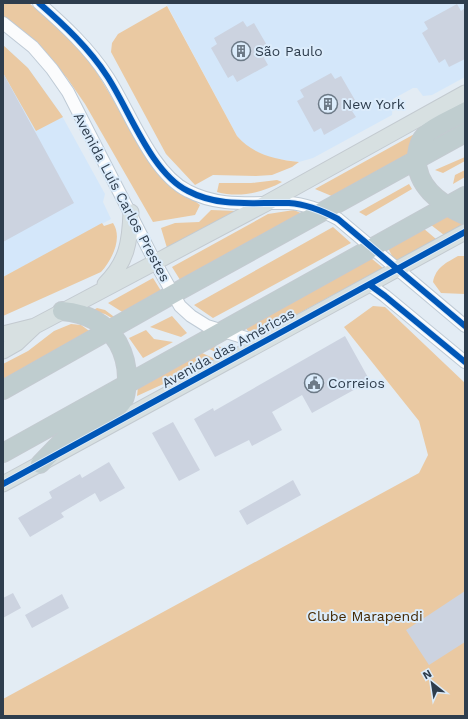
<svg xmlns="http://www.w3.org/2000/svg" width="468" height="719" font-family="'Work Sans',sans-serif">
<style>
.built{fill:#d4e7fa}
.green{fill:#eac9a2}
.building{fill:#ccd3e0}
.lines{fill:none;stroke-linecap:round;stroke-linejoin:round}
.minor-casing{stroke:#becad5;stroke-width:14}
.major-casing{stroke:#c3cad0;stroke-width:17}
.highway-casing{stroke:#c3cad0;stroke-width:20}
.minor{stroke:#fbfcfd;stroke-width:12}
.major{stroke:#d7e0e1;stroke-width:15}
.highway{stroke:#bfcdcf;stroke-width:18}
.cycleway-casing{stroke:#dcecfb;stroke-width:8}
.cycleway{stroke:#0057b8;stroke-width:6}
.labels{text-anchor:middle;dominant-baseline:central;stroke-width:4;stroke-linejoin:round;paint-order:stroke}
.poi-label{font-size:14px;fill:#2e3d4d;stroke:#dcecfb;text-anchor:start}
.street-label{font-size:14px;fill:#2e3d4d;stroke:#dcecfb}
.park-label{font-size:14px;fill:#442700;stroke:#dcecfb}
</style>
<rect width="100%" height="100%" fill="#e3ecf4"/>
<path class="built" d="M166,3H465V77L432,95L423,96L417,88H413L393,99L392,115L313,158L299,162L271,158L255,151L244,144L237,136Z
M3,45L28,68L61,114L105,194L103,202L111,219L3,277Z"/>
<path class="green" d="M3,3H29L75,43L96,71L155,170L200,205L195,215L153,222L85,104L67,78L32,40L3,16Z
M167,6L237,136C254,155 274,159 299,162L292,167L272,175L256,176L213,175L195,185L166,154L111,52L112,43L118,34Z
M3,45L28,68L63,117L36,131L3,73Z
M418,132L409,157L334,197L315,189Z
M465,157V161L443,173L435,170Z
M465,170V177L453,184L455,175Z
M277,180L282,182C262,193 239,198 217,192L219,183H251Z
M409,184L412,189L366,216L359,212Z
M211,210L237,211L167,248L161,228L175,223L199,222Z
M294,210L305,215L182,283L172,267L268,214Z
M453,212L465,223L444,235L431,225Z
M102,223L104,226L113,223C123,238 112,260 101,272L3,316V277Z
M333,227L351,243L213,318L194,305Z
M423,228L436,239L395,262L388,248Z
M458,256H465V294L441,293L433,282C436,267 446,263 458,256Z
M371,258L383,268L264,332L248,331L245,327Z
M153,278L163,294L127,315L108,303Z
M373,306L385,307L465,383V716H3V699L419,473L428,455L419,421L344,327Z
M97,308L105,310L117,319L115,320L105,314L92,311Z
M172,316L187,333L181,337L150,327Z
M71,324L81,325L92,333L3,382V364L28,351L54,331Z
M146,330L154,339L173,342L143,358L129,338Z
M213,345L232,350L222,355L207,348Z
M200,352L215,359L205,365L137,396L138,387Z"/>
<path class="building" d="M457,4L461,11L465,8V59L449,67L445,59L439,63L422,33L428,29L424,22Z
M243,21L247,27L254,23L272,54L264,58L268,65L237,82L233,75L228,78L211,48L217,44L214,38Z
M3,73L74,203L3,242Z
M331,73L335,79L341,76L359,107L352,111L356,117L324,135L321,128L314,132L297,101L304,97L300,90Z
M345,336L370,381L312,413L302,395L272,412L282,430L252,446L249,440L215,457L194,419L213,408L214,411Z
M173,422L200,470L179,481L152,433Z
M109,462L125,488L100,502L95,493L61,513L64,517L30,537L18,518L52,498L49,492L80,474L82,478Z
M293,480L301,495L247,525L239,511Z
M465,591V642L429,665L406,630Z
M13,593L21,608L3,618V598Z
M62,594L69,608L32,628L25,615Z"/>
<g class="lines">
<defs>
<path id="minor" d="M39,3C64,25 89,48 107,76C129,109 151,173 188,191C220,208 254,202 289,203C306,204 323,211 338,219L465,326
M3,23L33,47L52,69L68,92L155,262L180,306L191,316L207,326L262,343
M370,285L385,296L465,362"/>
<path id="major" d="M105,284C127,262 130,242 131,212
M3,334L35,326L265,204L465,93
M3,351L17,343L35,326
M3,484L465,232"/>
<path id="highway" d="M465,112C452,119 436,125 425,135C420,140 418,147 417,155C414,185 440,204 465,215
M3,390L173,294L465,133
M3,453L465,196
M40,464C49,455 57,446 66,438C82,427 116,416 124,399C127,393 126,385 127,378C127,366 124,354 118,343C106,323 86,313 62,311"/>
</defs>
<use href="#minor" class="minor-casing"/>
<use href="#major" class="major-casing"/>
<use href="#highway" class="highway-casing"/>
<use href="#minor" class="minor"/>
<use href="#major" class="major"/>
<use href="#highway" class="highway"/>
<defs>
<path id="cycleway" d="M39,3C64,25 89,48 107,76C129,109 151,173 188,191C220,208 254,202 289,203C306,204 323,211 338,219L465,326
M370,285L385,296L465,362
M3,484L465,232"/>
</defs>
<use href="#cycleway" class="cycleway-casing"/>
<use href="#cycleway" class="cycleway"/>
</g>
<defs>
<symbol id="building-ring" viewBox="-11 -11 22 22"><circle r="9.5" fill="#dcecfb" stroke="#6d7a87" stroke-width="1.5"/><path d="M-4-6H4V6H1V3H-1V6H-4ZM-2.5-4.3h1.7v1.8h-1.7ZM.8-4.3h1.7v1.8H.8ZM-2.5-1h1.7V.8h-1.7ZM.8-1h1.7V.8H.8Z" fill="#6d7a87"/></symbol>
<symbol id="civic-ring" viewBox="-11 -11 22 22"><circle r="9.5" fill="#dcecfb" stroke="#6d7a87" stroke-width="1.5"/><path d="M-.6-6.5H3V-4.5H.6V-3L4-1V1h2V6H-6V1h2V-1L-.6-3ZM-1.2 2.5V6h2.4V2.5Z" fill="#6d7a87"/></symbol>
</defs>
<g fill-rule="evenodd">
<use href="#building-ring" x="230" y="40" width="22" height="22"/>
<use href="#building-ring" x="317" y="93" width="22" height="22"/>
<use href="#civic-ring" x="303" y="372" width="22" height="22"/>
</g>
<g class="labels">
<g class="poi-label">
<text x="255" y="51">São Paulo</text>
<text x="342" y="104">New York</text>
<text x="328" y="383">Correios</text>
</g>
<g class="street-label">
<text transform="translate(122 197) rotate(62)">Avenida Luís Carlos Prestes</text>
<text transform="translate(228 348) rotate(-29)">Avenida das Américas</text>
</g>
<g class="park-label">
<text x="365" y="616">Clube Marapendi</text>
</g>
</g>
<rect width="468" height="719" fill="none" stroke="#2e3d4d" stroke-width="8"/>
<g transform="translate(432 683) rotate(330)" stroke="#dcecfb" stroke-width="3" paint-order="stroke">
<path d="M0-3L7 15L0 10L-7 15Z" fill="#2e3d4d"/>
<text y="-6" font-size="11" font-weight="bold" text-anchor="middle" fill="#2e3d4d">N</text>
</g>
</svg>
